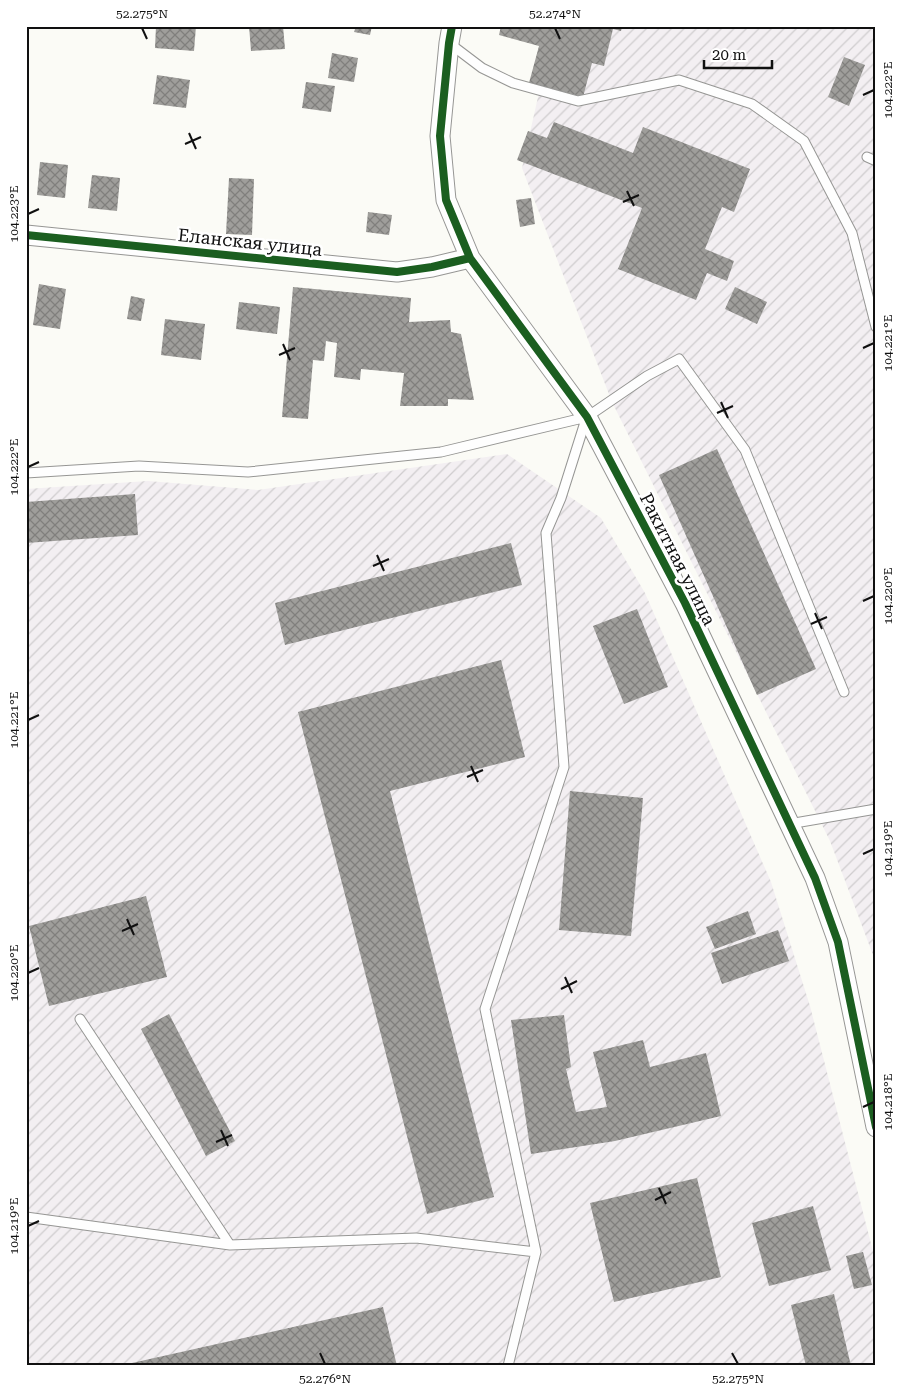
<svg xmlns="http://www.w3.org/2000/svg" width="902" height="1392" font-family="'Roboto Serif',serif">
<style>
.industrial{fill:url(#industrial-furrows)}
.building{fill:url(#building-cross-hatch)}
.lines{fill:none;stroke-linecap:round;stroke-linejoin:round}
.service-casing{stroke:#969694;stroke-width:11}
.minor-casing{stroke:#969694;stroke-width:21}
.service{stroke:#fefefe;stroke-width:9}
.minor{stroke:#fefefe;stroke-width:19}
.cycleway-casing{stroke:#fff;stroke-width:11}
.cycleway{stroke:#1b5e20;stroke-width:8}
.ticks{fill:none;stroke:#101010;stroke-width:2}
.labels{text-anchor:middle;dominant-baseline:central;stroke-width:5;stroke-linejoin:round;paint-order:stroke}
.street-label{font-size:18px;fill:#101010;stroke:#fff}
.neatline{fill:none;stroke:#101010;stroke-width:2}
.ticks-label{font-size:12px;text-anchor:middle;fill:#101010}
</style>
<defs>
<pattern id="industrial-furrows" width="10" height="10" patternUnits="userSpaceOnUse" patternTransform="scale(1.25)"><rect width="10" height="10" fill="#f3eff2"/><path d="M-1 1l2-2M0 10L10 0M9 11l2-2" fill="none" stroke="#cfccce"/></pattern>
<pattern id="building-cross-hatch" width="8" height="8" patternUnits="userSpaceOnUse" patternTransform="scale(1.25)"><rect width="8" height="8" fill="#9f9e9b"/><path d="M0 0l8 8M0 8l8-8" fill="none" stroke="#807f7d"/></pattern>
</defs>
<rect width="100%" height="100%" fill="#fbfbf6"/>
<path class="industrial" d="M554,26H876V963L830,841L612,402L522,168Z
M507,454L601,518L645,593L771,882L810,1006L876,1263V1366H26V489L148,481L258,490Z"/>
<path class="building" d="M156,26H196L194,51L155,48Z
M249,26H283L285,49L251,51Z
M356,26H372L370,35L354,32Z
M501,26H622L621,31L613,29L604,66L592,63L583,97L529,83L539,46L499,35Z
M332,53L358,58L354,82L328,78Z
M844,57L865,65L849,106L828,97Z
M157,75L190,80L186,108L153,104Z
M306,82L335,86L331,112L302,108Z
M554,122L633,153L643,127L750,169L734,212L722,207L705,249L734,261L727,281L707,273L696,300L618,269L642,208L517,160L528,131L547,138Z
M40,162L68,165L65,198L37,195Z
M92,175L120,178L117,211L88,208Z
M229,178L254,179L252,235L226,234Z
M531,198L535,224L520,227L516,200Z
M368,212L392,215L389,235L366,232Z
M39,284L66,289L60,329L33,325Z
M293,287L411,298L409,322L450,320L451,332L461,334L474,400L448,399V406H400L404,373L361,369L360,380L334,377L337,343L326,341L324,361L313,360L308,419L282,417Z
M735,287L767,302L757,324L725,309Z
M131,296L145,299L141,321L127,319Z
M239,302L280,307L277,334L236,329Z
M165,319L205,324L201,360L161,355Z
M717,449L816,669L757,695L659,475Z
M135,494L138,535L26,543V502Z
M511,543L522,585L285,645L275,603Z
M637,609L668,687L624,704L593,626Z
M501,660L525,757L390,791L494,1197L427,1214L298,712Z
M570,791L643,798L631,936L559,930Z
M146,896L167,977L49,1006L29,926Z
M748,911L756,934L715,949L706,927Z
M778,930L789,961L722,984L711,953Z
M169,1014L235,1141L206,1156L141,1029Z
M564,1015L571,1067L566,1069L576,1112L607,1107L593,1052L643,1040L650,1067L706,1053L721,1116L615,1141L531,1154L511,1020Z
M697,1178L721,1277L614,1302L590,1203Z
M813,1206L831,1270L769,1286L752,1223Z
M863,1252L872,1285L854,1289L846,1256Z
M834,1294L851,1366H806L791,1305Z
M383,1307L397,1366H123V1365Z"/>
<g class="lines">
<defs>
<path id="service" d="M449,43L482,68L513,83L578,101L679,80L752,104L804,141L852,233L876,327
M867,157L876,161
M26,473L139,466L248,472L441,452L587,417L647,376L679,359L745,450L844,692
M789,824L876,809
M80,1019L230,1245L416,1238L536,1252
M26,1217L230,1245
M508,1366L536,1252L485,1009L564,767L546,533L561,498L586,419"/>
<path id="minor" d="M452,26L449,43L440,136L446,200L470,258L587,417L685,603L815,878L838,942L876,1127
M26,235L397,272L432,267L470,258"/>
</defs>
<use href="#service" class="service-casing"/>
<use href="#minor" class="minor-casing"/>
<use href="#service" class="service"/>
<use href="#minor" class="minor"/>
<defs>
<path id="cycleway" d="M452,26L449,43L440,136L446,200L470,258L587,417L685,603L815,878L838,942L876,1127
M26,235L397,272L432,267L470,258"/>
</defs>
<use href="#cycleway" class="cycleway-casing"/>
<use href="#cycleway" class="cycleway"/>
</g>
<path class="ticks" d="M142,28L147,39M555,28L560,39M863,95L874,90M189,133L196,149M185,144L201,137M627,191L634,206M623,202L639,195M28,214L39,209M283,344L290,360M863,348L874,343M279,355L295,348M721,402L728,418M717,413L733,406M28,467L39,462M377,555L384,571M373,566L389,559M863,601L874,596M815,613L822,629M811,624L827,617M28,720L39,715M471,766L478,782M467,777L483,770M863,854L874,849M127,919L134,935M122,931L138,924M28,973L39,968M565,977L572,993M561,989L577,981M863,1107L874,1102M221,1130L228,1146M216,1142L232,1135M659,1188L666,1204M655,1200L671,1192M28,1226L39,1221M320,1353L325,1364M732,1353L738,1364"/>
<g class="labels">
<g class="street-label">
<text transform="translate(250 242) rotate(6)">Еланская улица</text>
<text transform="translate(678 559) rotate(63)">Ракитная улица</text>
</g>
</g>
<rect width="902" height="1392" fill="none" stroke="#ffffff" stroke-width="55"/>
<path d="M704 60v8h68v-8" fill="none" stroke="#101010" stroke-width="2.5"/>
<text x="712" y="60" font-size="15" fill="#101010" stroke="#ffffff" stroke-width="4" paint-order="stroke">20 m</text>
<rect x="28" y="28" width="846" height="1336" class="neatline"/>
<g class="ticks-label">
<text x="142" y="18">52.275°N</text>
<text x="555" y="18">52.274°N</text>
<text transform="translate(888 90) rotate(-90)" y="4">104.222°E</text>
<text transform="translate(14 214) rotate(-90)" y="4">104.223°E</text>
<text transform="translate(888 343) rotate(-90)" y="4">104.221°E</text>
<text transform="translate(14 467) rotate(-90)" y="4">104.222°E</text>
<text transform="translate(888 596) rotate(-90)" y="4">104.220°E</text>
<text transform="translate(14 720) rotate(-90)" y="4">104.221°E</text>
<text transform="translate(888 849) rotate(-90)" y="4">104.219°E</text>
<text transform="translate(14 973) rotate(-90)" y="4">104.220°E</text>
<text transform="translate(888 1102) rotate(-90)" y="4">104.218°E</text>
<text transform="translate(14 1226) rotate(-90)" y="4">104.219°E</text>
<text x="325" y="1383">52.276°N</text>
<text x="738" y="1383">52.275°N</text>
</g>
</svg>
